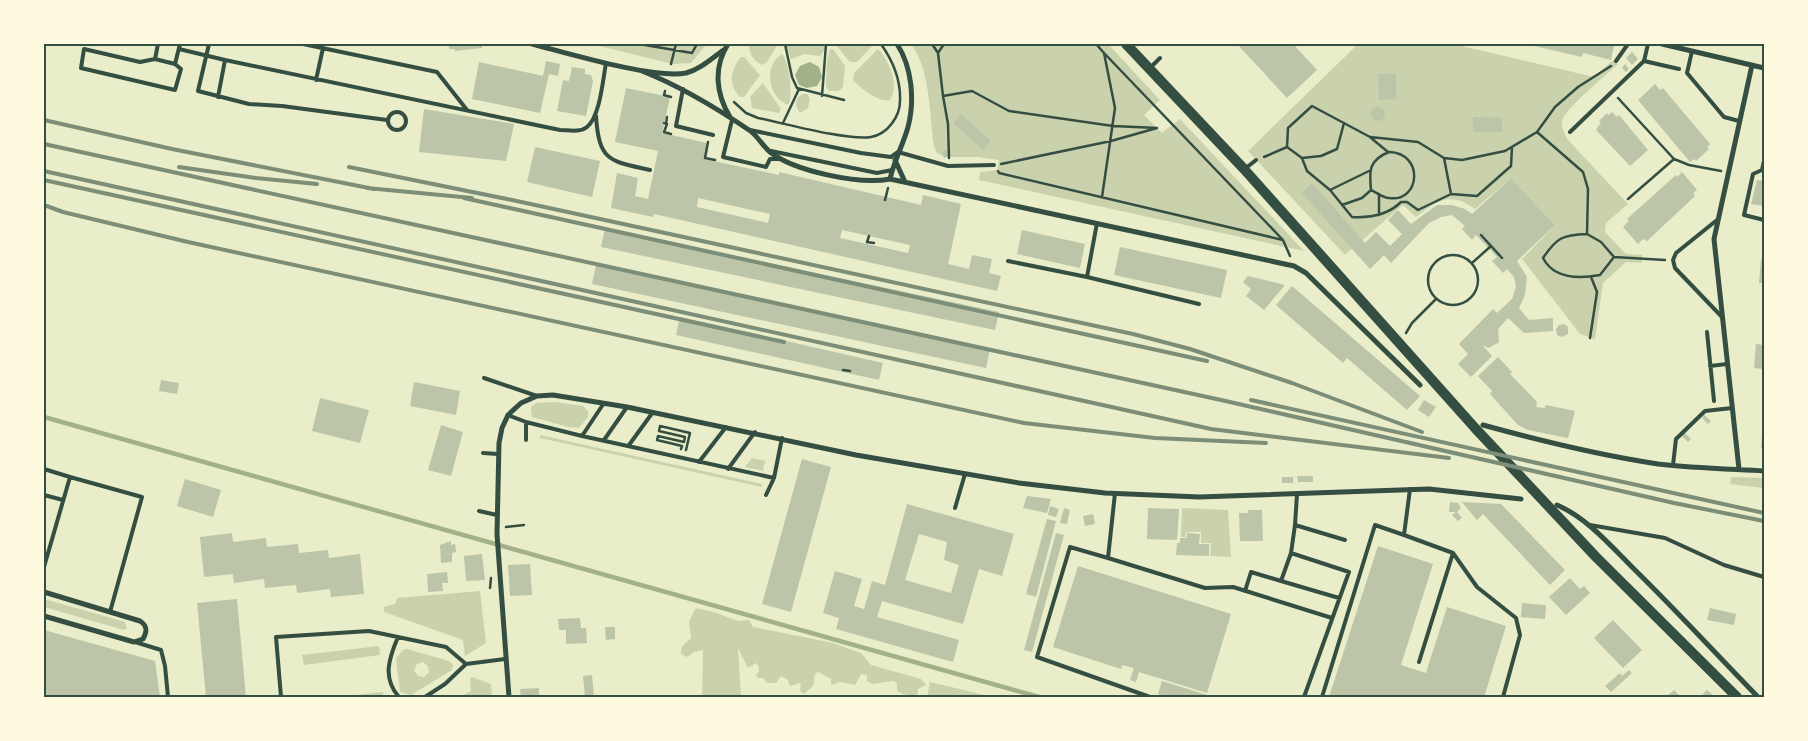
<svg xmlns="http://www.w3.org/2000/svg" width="1808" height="741" font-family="Figtree,sans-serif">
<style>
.green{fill:#cad2ad;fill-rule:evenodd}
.water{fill:#a3b18a}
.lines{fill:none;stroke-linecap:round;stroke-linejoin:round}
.stream{stroke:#a3b18a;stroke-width:4.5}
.building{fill:#bcc5a7;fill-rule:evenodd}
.path{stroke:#344e41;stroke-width:2.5}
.service{stroke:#344e41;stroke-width:4}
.minor{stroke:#344e41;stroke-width:5}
.secondary{stroke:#344e41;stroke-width:10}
.rail{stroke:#7c8e77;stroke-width:4}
.neatline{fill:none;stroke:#344e41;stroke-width:2}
</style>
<rect width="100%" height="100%" fill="#e9edc9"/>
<path class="green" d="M591,44H707L691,63L673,64Z
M749,44H778L767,62L762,65C753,60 749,54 749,44Z
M786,44H825L824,51L820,56L805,54L791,59Z
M835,44H874L857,62H850Z
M911,44H1108L1160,100L1144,115L1162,133L1180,119L1304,251L979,180L980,172L997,170L999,160L977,157H945L937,153L934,146C929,114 931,71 911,44Z
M1358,44H1453L1594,77L1613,60L1618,64C1607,74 1564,110 1562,121C1561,128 1565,134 1568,140L1628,204L1606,223L1605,232L1626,254L1642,255V263L1626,262L1603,283L1595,339L1580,334L1522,259L1555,225L1511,178L1475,209C1451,191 1437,200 1416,217L1403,205L1345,255L1248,151Z
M830,49H833L845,66L843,87L839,91H829L826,87L827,61Z
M878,49C889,60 900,86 890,100C878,102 861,89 853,80L854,73Z
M782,54C789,61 794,97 788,105C768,98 763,65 782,54Z
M741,57H744L760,75L744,97H740C728,84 730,71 741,57Z
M763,83L781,109L779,113L752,108L750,97Z
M803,94H807L810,98L808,108L800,113C796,107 795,104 798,97Z
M555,402L583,406L588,411V417L579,428L568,427L532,417L531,407L536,403Z
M540,435L762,484V487L540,438Z
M752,458L765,461L763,471L745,467Z
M1731,477L1764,478V488L1730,484Z
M1182,508L1228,510L1231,557L1210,556L1211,543H1201V532H1186V537H1181Z
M480,591L486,643L465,656L463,640L384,612V607L395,604L397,598Z
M44,599L125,622L127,628L124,630L44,607Z
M696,608L714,612L738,621L749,620L753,627L833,643L861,653L871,665L921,679L926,685L918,689L917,697L903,694L897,691V683L893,681L872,684L867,681V675L861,674L855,685L840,682L831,685V679L818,672L815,674L813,686L804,694L800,691L801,683L790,686L788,680L781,676L776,683H767L763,678H758L756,675L759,671L758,665L756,663L748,668L738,648L741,697H702L703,650L694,652L687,657L681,654C680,646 686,643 691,638L689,621Z
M379,646L380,655L304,665L302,655Z
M407,649L449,661L453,665L452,670L411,695L400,692L396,659L403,650ZM423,662L428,666L429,672L424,677L418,676L414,670L417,664Z
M472,677L491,684L492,697H460L471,691L470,679Z
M930,682L993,697H927Z
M383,692V697H339Z"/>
<path class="water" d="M810,62L819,67L822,77L817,86L807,88L799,85L795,75L800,66Z"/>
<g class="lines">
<path class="stream" d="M44,417L1039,697"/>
</g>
<path class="building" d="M449,44H482V48L455,51V49H449Z
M1237,44H1293L1317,70L1287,98Z
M1526,44H1603L1614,46L1611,60L1583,53L1582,57Z
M1632,52L1638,59L1632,65L1626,58Z
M546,61L560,64L558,76L549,74L540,113L472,99L479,62L543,76Z
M1625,64L1629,69L1626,72L1622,68Z
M572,67L585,69V74L591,75L593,81L586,116L557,111L563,80L569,81Z
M1396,73V99L1379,100L1378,74Z
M1655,84L1660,90L1663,88L1710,144L1707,147L1709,149L1696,161L1694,159L1690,162L1638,100Z
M626,88L670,97L662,133L707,143L704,159L779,175V172L921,205L923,195L961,204L948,264L969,269L972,255L992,259L989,273L1001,276L997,291L654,214L653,217L611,208L617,173L638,178L635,196L648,199L658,151L615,142ZM698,198L770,214L768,223L697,207ZM842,230L910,245L908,253L840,238Z
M1371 114a7 7 0 1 1 14 0a7 7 0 1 1-14 0Z
M424,109L514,124L506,161L419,152Z
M1612,112L1617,117L1619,115L1648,150L1630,166L1596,130L1601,122L1599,121L1607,113L1609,115Z
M961,114L991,141L983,150L953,123Z
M1473,117L1502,118V132H1473Z
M535,147L600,161L592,197L527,182Z
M947,150L949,156L944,158L942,152Z
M1682,172L1697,190L1693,193L1695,196L1647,241L1643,239L1638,244L1623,227L1629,221L1627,219L1676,175L1677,177Z
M1511,178L1555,225L1517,261L1527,277L1525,295L1519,308L1529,320L1553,318V331L1524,333L1508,318L1498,329L1499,342L1489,348L1482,345L1492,356L1471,377L1458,364L1468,354L1459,344L1493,309L1497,313L1512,299L1516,287L1514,277L1507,269L1503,273L1492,261L1497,257L1476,235L1472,240L1462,229L1465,226L1452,215L1441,217L1429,223L1391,263L1384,255L1370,269L1302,193L1312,183L1365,243L1376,232L1390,246L1402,234L1388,220L1398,210L1411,224L1437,205H1452L1465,209L1472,214Z
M1757,180L1764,181V206L1751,204Z
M605,228L999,312L995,330L601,247Z
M1022,230L1085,244L1080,268L1017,254Z
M1120,247L1227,270L1221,298L1114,275Z
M1761,259H1764V283H1759Z
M596,265L990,349L986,368L592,284Z
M1248,276L1285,285L1264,310L1246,296L1251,289L1243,282Z
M1292,286L1420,396L1407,410L1347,358L1343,363L1276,305Z
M680,317L883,363L879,380L676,335Z
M1564,324L1568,327V334L1562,337L1557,335L1556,329L1559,325Z
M1756,344L1764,345V369L1754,368Z
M1498,357L1512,372L1510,374L1537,402L1536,407L1545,408L1546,405L1575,411L1568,438L1528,430L1518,425L1490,394L1492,391L1478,376Z
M161,380L179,383L177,394L159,391Z
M414,382L460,391L456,415L410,406Z
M320,398L369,410L360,443L312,431Z
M1424,400L1436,407L1429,417L1418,410Z
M1704,415L1711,421L1708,424L1702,418Z
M1763,420H1764V448H1761Z
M441,425L463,432L451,476L428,470Z
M1684,432L1691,439L1688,442L1681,435Z
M802,459L831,467L791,612L762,604Z
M1297,476H1313V482H1298Z
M1282,477H1293V483H1282Z
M185,479L221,490L213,517L177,506Z
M1027,496L1051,499L1047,513L1023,508Z
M1450,502L1458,503L1461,508L1457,512L1462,518L1458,521L1452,515L1456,512H1449Z
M1462,502L1501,504L1565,570L1550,585L1483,514L1477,520Z
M907,504L1014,534L1002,576L979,569L963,624L882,601L877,617L959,640L953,662L836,629L839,618L823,613L835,571L862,579L854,606L864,609L872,581L885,585ZM919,534L947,542L944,560L959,565L951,593L905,580Z
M1050,506L1059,509L1056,517L1048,515Z
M1064,508L1070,510L1067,524L1060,523Z
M1148,508L1179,509L1177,540L1147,539Z
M1248,510H1262L1263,541H1240L1239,513H1248Z
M1093,514L1095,524L1085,526L1083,516Z
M1047,519L1056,521L1036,597L1026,594Z
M232,533L233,542L266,538L267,547L298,544L299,553L328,550L329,558L360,554L364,594L331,597L330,589L297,593L296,585L265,588L264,579L234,583L233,574L204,577L200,537Z
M1056,533L1064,535L1032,652L1024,650Z
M1187,533L1200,534L1199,544H1209V556L1176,555L1177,543H1180V538H1187Z
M451,541V545L455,544L456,552L452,553V562L441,563L440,545Z
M1378,546L1433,564L1401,665L1426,673L1447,607L1506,626L1484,697H1329Z
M482,554L485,580L466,581L464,556Z
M530,564L532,595L510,596L508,565Z
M1078,566L1231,614L1207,693L1139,672L1136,682L1130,680L1134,668L1122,665L1121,669L1053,647Z
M447,572L448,583H442L443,591L428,592L427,574Z
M1570,578L1580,589L1584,586L1590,593L1566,615L1549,597Z
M237,599L246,697H206L197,603Z
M1522,603L1546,605L1545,619L1521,617Z
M1710,608L1736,614L1734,625L1707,620Z
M580,618L581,628H586L587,643L566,644V630H559L558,619Z
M1613,620L1642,650L1623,668L1594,638Z
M605,627H615V639L606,640Z
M44,630L155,661L160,697H44Z
M1629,670L1632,673L1611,692L1605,686L1620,673L1622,676Z
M592,675L594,697H585L583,676Z
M1162,681L1207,695L1206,697H1168L1158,694Z
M539,688V697H521L520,689Z
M1674,690L1681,697H1666Z
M1707,690L1715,697H1700Z"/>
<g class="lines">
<path class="path" d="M639,44L692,53L697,44
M785,44L792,77L797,88L844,100
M932,44L938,53L943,96L972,91L1009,111L1113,126L1157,128L1111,141L1001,164
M1096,44L1104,53L1115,108L1102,197
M938,53L944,44
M1104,53L1283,240L1290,256
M671,64L676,44
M665,91L664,95L671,97
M822,96L826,44
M943,96L948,124L949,158
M1618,98L1674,159L1689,165L1721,171
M734,102L746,113L758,118C783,123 848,141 871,137C888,134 900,116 900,101C901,80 893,61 881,44
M664,123L666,124L667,117
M783,123L799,89
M1344,123L1337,149L1321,156L1302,158L1307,171L1330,190L1352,217C1370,218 1388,215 1401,202H1407L1418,210L1451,194L1477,196L1511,166L1512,147
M667,124L664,132L671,134
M1537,132L1583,172L1588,189L1587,234L1601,242L1614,257L1665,260
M1371,138L1388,152
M708,142L705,158L715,160
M1287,147L1302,158
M1389,152C1425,153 1420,203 1389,198C1383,198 1376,192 1371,190C1369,170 1369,160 1389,152Z
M1264,157L1287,147L1288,128L1312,106L1370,137L1418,142L1444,158L1462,160L1505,151L1537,132L1555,107L1578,87L1611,66
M1444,158L1451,194
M998,171L999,173L1283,240
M1330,190L1369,171
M1628,199L1674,159
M885,200L888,188
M1342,205L1362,198L1371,190
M1379,215V194
M1587,234C1563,235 1557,237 1543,258C1554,279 1579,279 1600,275L1614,257
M1481,235L1502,258
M869,236L867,242L874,243
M1428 280a25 25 0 1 1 50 0a25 25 0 1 1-50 0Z
M1472,263L1491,246
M1406,333L1412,323L1436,299
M1590,338L1597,292L1591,277
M843,370L850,371
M681,449L682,446L657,440L658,436L684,442L685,437L659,431L660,426L690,433L686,450
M506,527L524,525
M490,588L491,578"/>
<path class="service" d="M158,44L155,59L175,64L180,44
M209,44L198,91L249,104L282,106L387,120
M303,44L437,72L467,110
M179,49L225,60
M1692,51L1687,73L1724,117L1739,121
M155,59L140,62L84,49L81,68L175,90L181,69L175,64
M1616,61L1628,44
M1644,61L1679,69
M1149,69L1160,58
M316,80L323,48
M683,89L676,126L713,135
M218,97L225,60L560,130C568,130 580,133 587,127C600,117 603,79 606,63
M388 121a9 9 0 1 1 18 0a9 9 0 1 1-18 0Z
M596,116C599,162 610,161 650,170
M732,120L723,157L766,167L770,159H780
M750,130L861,153L891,157L898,152L948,166L994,165
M1570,132L1644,61L1648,44
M771,151L877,173L892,170
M1764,161L1762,170L1753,174L1744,215L1764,220
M1246,168L1256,160
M1717,220L1676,253L1673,260L1675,268L1722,317
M1097,223L1087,277L1199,304
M1008,261L1087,277
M1707,332L1714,401
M1710,366L1727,364
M484,378L537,396
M508,415L526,422L582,436L774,478
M582,436L604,403
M526,440V422
M604,440L627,407
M629,445L653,412
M483,453L498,454
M699,462L726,427
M1673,465L1676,439L1705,411L1732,408
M44,469L70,477
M728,469L755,432
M1410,489L1404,535L1453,553L1419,662
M1115,493L1108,558L1205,588L1233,587L1332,618
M1297,494L1295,525L1345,540
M44,495L63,500
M766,495L774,478L782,438
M955,508L965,474
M479,511L497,515
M1295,525L1291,553L1281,581L1339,598
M1590,525L1665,538L1724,565L1764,577
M1291,553L1349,572L1304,697
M1453,553L1477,587L1516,618L1520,635L1503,697
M1108,558L1070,547L1037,657L1150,697
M44,567L70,477L142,497L110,612
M1245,591L1251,572L1281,581
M398,637C389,658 382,678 399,697
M135,642L161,650L165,666L168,697
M281,697L276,637L369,631L446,647L466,664
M425,697L445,684L466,664L505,659
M1322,697L1375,525L1404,535"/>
<path class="minor" d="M532,44C567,53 653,79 686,73C701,69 712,58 725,49
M728,44C713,68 716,94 730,117
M1662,44L1764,68
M642,71C680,86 715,107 749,130C757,135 762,145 770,152C794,171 859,185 890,179L1294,266L1306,273L1420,385
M895,160L905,182
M890,179C894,161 903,145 908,127C915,100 912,67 897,44
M1483,425C1541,441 1598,455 1658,464C1693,468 1729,469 1764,471
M1739,469L1714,239L1752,65
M1557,505C1587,518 1610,545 1633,568C1676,610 1716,654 1758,697
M44,592L140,621C148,626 147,632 143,639L134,642L44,616
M509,697L497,534L499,443L502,428L508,415L521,403L537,396L553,395L627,407L856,455L1019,483L1105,493L1199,497L1429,489L1521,499"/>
<path class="secondary" d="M1126,44L1244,169L1475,428L1596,557L1737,697"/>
<path class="rail" d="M44,120L172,149L374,189
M44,144L1221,400L1674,503L1764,521
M179,167L256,178L317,184
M349,167L512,200L1133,334L1190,349L1292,383L1422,432
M44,171L1211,429L1449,458
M44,180L784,342
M367,188L472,198
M464,198L1207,361
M44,205L63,212L188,242L1024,423L1155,438L1266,443
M1251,400L1764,513"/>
</g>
<rect width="1808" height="741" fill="none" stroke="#fefae0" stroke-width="90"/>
<rect x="45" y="45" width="1718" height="651" class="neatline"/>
</svg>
